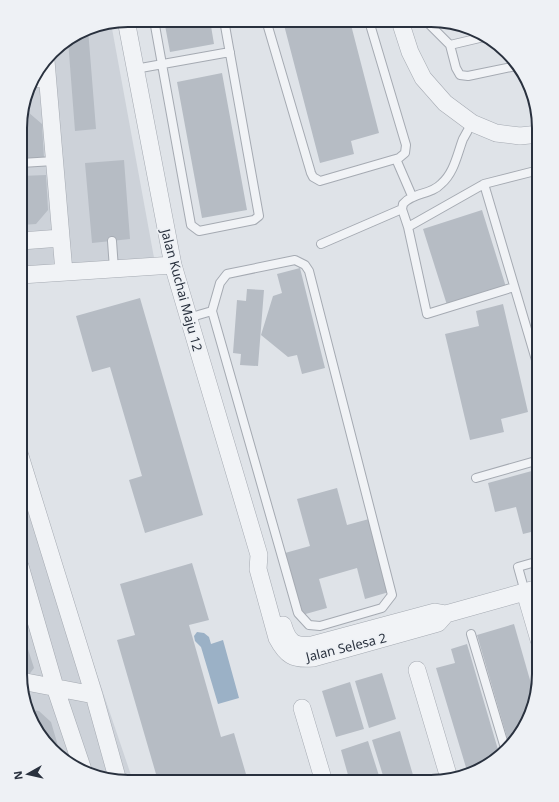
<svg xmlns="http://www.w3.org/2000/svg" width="559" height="802" font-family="'Noto Sans',sans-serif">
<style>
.built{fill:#cdd2d9}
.water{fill:#9bb1c6}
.building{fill:#b6bcc4}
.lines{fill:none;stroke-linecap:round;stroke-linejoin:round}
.service-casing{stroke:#a5aab2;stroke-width:10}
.minor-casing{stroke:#a5aab2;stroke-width:18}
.service{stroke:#f1f3f6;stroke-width:8}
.minor{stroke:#f1f3f6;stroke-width:17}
.labels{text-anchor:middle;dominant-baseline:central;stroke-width:3.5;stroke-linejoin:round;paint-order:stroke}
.street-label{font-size:13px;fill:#29313e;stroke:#eef1f5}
.rim{fill:none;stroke:#29313e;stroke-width:2}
</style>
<rect width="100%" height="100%" fill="#dfe3e8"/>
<path class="built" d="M111,23L157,274L21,280V114L34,74L57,47L93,26Z
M20,414L41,509L133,781H114L68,764L31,722L20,674Z"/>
<path class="water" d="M197,632L204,633L209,637L211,644L223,640L239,698L218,704L201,647L195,641L194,636Z"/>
<path class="building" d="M164,20H210L214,44L170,52Z
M300,21H350L379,133L351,141L354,154L320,163L284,25Z
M88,29L96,129L75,131L68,40Z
M222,73L247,210L202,218L177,82Z
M21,112H28L42,124L44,159L21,161Z
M124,160L130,239L92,243L85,163Z
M46,175L48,210L36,224L21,225V176Z
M482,210L506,287L447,305L423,229Z
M300,268L325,368L302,374L297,355L288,357L261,335L273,296L282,293L277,274Z
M247,289L264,290L258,366L240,365L241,354L233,353L237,300L246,301Z
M140,298L203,515L145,533L129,480L142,476L110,367L92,372L76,316Z
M503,304L528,412L501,419L504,432L470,440L445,334L479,326L476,311Z
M539,469V530L523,534L516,507L495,512L488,483Z
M337,488L347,525L369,519L389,592L365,599L357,568L319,579L327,608L302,615L285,553L310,546L297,499Z
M192,563L209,620L189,625L221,737L234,733L248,781H158L117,640L135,635L120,584Z
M20,624L34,668L28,676L20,674Z
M514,624L534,694L521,734L509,744L477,635Z
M467,644L499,753L479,771L468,774L436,668L455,663L451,649Z
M382,673L396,719L369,728L355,681Z
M350,682L364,729L336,737L322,691Z
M28,709L39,711L51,722L61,756L31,722Z
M400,731L413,775L385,782L372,740Z
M368,741L381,782H350L341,750Z"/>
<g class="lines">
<defs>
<path id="service" d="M154,20L191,225L199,231L254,220L259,216L224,20
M266,20L311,173L313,177L320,181L399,158L405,153L406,145L369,21
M426,21L450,45
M484,37L450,45L456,68L460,75L468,76L516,66
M135,69L230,52
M396,159L412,196
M21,163L54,161
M484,184L539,170
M408,227L402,209L403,204C413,192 431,195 441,184C454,173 457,155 463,139C466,134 469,128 472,123
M112,241L114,269
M321,244L402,209
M295,260L305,265L309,271L392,595L382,608L320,626L309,625L298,613L212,311L220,283L227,274Z
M514,287L427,314L408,227L484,184L539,370
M188,318L212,311
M476,478L539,460
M525,592L518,567L539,561
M471,634L505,748"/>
<path id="minor" d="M126,20L173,265L259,555L258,569L277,638C286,655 293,660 313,658L438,623L446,614
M400,21L410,52L423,78L445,103L472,123L496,133L520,136L539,134
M46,61L64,272
M33,79L47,78
M21,241L61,238
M21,275L173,265
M20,456L94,695L118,781
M20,566L55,687L83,770
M525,592L539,640
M283,625C288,642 294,647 312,645L435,612L446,614L539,588
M417,670L449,778
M21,681L94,695
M302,708L324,782"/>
</defs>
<use href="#service" class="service-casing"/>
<use href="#minor" class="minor-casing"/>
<use href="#service" class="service"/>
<use href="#minor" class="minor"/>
</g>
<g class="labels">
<g class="street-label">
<text transform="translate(182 290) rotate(75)">Jalan Kuchai Maju 12</text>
<text transform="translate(346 647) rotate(-14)">Jalan Selesa 2</text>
</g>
</g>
<path d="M0 0H559V802H0ZM128 27H431A101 101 0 0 1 532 128V674A101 101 0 0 1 431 775H128A101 101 0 0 1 27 674V128A101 101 0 0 1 128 27Z" fill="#eef1f5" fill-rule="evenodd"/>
<path class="rim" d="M128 27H431A101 101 0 0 1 532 128V674A101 101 0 0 1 431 775H128A101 101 0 0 1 27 674V128A101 101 0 0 1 128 27Z"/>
<g transform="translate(28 774) rotate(262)" stroke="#eef1f5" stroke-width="3" paint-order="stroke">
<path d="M0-3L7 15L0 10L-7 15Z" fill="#29313e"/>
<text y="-6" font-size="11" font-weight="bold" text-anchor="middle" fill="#29313e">N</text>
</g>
</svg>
